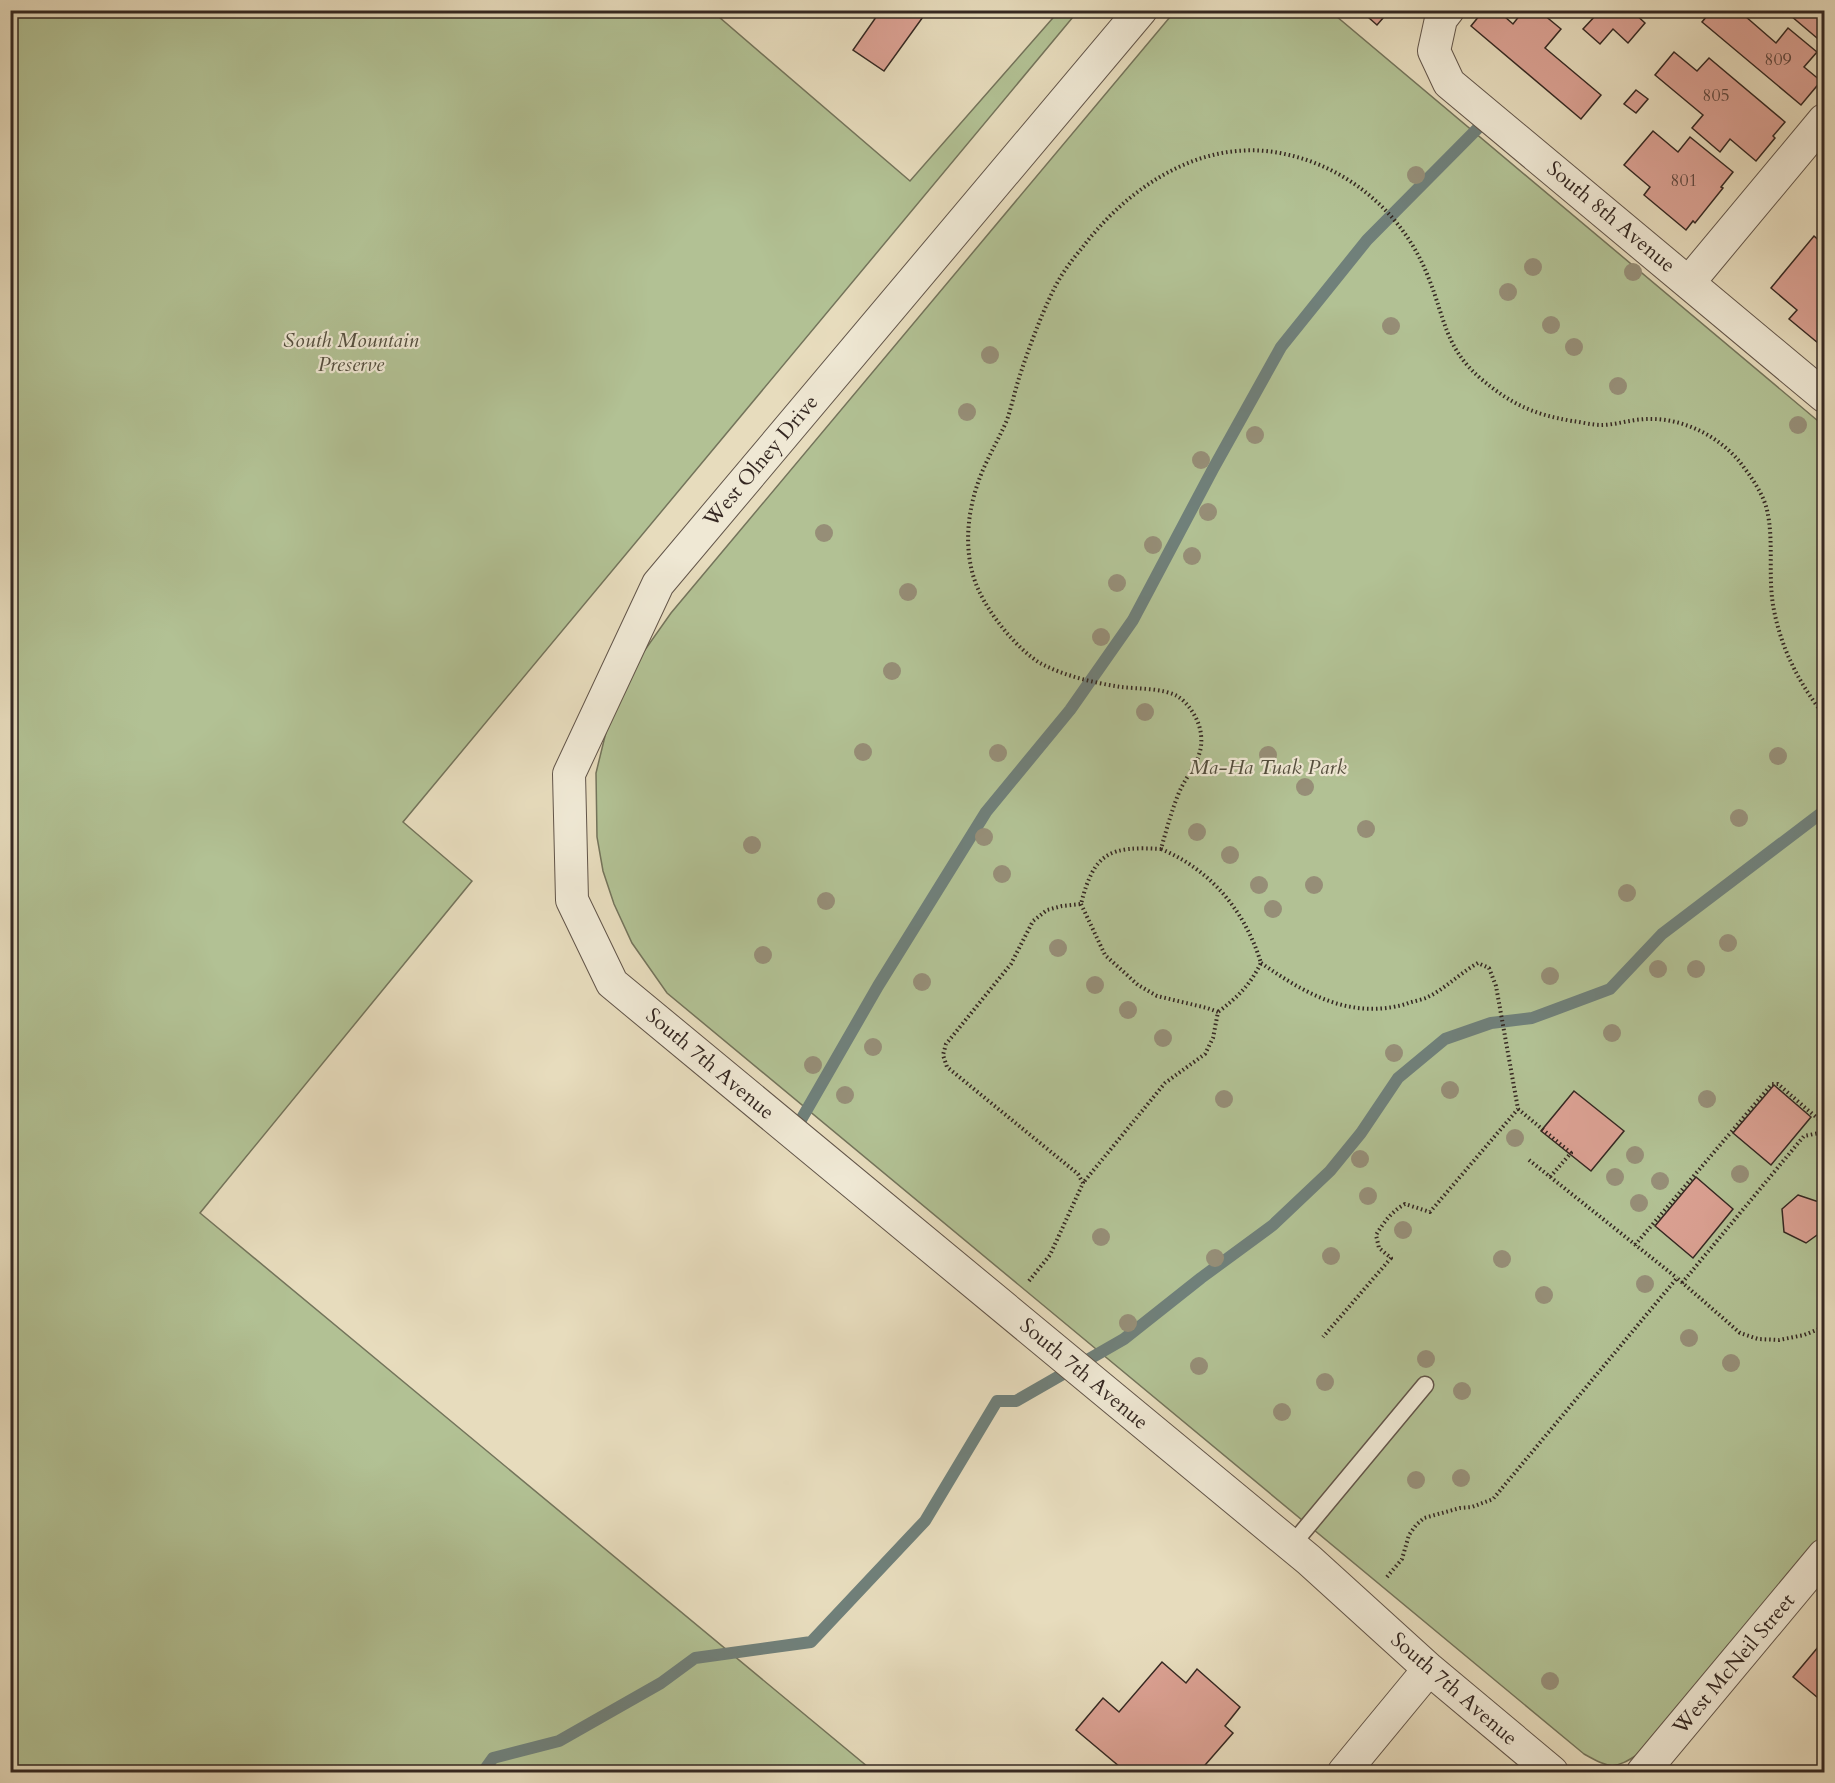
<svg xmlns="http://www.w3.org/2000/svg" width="1835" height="1783" font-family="Cardo,serif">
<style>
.green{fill:#b2c194;stroke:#74745b;stroke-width:1.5}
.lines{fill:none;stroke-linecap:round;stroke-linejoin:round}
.stream{stroke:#70807a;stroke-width:12}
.building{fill:#dba193;stroke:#352822;stroke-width:1.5}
.service-casing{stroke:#625549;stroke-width:19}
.minor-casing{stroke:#625549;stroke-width:34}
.path{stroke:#352822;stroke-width:4;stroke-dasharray:1.5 3;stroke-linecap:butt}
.service{stroke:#efe8d4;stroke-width:16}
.minor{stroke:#efe8d4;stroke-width:32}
.tree{fill:#968e77}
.labels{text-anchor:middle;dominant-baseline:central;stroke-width:4.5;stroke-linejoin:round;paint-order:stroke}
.number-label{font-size:18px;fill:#5e463e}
.street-label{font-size:21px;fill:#352822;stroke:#efe8d4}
.park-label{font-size:21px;font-style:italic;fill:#544e3e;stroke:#efe8d4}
</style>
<rect width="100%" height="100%" fill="#e7dcbd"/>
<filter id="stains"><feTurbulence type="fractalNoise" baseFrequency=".00333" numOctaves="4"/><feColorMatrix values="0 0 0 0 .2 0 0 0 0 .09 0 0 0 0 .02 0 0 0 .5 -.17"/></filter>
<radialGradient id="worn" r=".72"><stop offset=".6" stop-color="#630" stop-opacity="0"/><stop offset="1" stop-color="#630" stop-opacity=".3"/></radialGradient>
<path class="green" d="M11,10L712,11L910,181L1059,11H1078L403,822L472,881L200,1213L874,1772H11Z
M1175,11H1330L1824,426V1534L1640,1753C1614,1770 1611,1769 1584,1754L667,993L632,943L614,904L603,871L597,837L596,773L607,728L623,681L671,613Z"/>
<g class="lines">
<path class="stream" d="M794,1132L878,986L986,812L1070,710L1133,620L1213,469L1281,347L1367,240L1489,117
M483,1772L493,1758L559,1741L661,1683L695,1658L811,1642L925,1521L997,1401H1016L1124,1339L1201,1278L1273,1225L1330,1171L1361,1133L1398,1078L1445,1039L1491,1023L1532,1018L1610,989L1662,934L1824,811"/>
</g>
<path class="building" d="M881,10H928L884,71L853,50Z
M1360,10H1390L1377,25Z
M1484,10H1497L1513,24L1524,10H1538L1561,29L1545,48L1601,95L1581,119L1471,26Z
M1591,10H1631L1645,23L1628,43L1613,29L1600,44L1583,29L1596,15Z
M1712,10H1738L1776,43L1788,28L1817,52L1804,67L1821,81L1801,105L1702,22Z
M1784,10H1824V44Z
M1674,52L1697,71L1709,58L1785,122L1773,136L1775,138L1756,161L1730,139L1720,152L1692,128L1703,115L1655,75Z
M1636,90L1648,99L1636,113L1624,104Z
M1653,131L1678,152L1690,137L1733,172L1721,187L1723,188L1695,223L1693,221L1686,230L1644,195L1650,187L1624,165Z
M1814,236L1824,245V348L1789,319L1797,310L1771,288Z
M1774,1085L1811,1117L1771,1165L1733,1133Z
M1574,1091L1624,1131L1591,1171L1541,1131Z
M1696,1177L1733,1209L1693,1258L1655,1226Z
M1798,1195L1822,1203L1824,1230L1806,1243L1784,1232L1782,1209Z
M1824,1640V1703L1793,1677Z
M1162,1662L1186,1683L1197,1669L1240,1707L1225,1726L1233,1733L1199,1772H1126L1076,1730L1103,1698L1119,1712Z"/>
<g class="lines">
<defs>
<path id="service" d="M1291,1546L1425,1385"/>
<path id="minor" d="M1141,10L658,584L569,774L572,900L612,983L1309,1560L1429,1669L1552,1772
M1448,10L1441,19L1434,51L1449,83L1824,396
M1689,282L1824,120
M1344,1772L1429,1669
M1643,1772L1824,1555"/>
</defs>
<use href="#service" class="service-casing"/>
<use href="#minor" class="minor-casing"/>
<path class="path" d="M1161,849C1211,870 1245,911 1261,963C1250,985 1237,998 1218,1012
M1081,904L1105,955L1138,985L1157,996L1207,1008L1218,1012L1213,1038L1205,1054L1165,1083L1083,1183
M1261,963C1306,994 1350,1020 1406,1004C1413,1001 1422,1000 1428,997C1446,988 1460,973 1478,963L1489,968L1496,986L1518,1109L1430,1212L1405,1204C1392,1211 1384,1222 1376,1235L1379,1248L1391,1258L1323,1337
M1518,1109L1571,1153L1550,1177
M1529,1160L1677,1278
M1635,1245L1772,1084H1778L1824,1124
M1029,1281L1050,1255L1083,1183L1078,1174L947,1067L943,1055L946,1044L1011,964L1033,921L1047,910L1062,906L1081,904C1094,852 1110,846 1161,849C1166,831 1171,813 1178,795C1186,774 1204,760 1201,735C1200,721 1189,703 1177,696C1162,688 1139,689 1121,687C1095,683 1064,676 1040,663C1017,649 990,615 979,591C963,557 966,515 979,480C986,460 998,441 1007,420C1012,405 1015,390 1020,375C1030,345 1041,315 1055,287C1062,273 1072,260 1082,248C1125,191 1192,144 1266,151C1340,159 1403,210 1429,279C1445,319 1445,347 1480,378C1511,404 1532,414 1572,421C1581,422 1592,425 1601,425C1616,425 1632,419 1648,419C1682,418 1717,435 1739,461C1750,475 1763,493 1767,510C1774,540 1768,574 1773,605C1780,646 1798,682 1824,715
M1682,1283L1804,1136L1824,1132
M1387,1577L1402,1559L1409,1535L1416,1525L1424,1518L1460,1508L1472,1507L1493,1499L1677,1278L1740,1333L1758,1339L1779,1340L1804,1335L1824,1327"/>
<use href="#service" class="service"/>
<use href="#minor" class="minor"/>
</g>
<g class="tree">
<circle cx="1416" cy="175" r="9"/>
<circle cx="1533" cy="267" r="9"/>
<circle cx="1633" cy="272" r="9"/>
<circle cx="1508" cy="292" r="9"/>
<circle cx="1551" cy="325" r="9"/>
<circle cx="1391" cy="326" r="9"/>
<circle cx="1574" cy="347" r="9"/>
<circle cx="990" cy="355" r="9"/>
<circle cx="1618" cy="386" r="9"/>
<circle cx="967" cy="412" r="9"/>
<circle cx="1798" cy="425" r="9"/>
<circle cx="1255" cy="435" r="9"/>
<circle cx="1201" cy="460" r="9"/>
<circle cx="1208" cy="512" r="9"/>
<circle cx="824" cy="533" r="9"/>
<circle cx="1153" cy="545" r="9"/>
<circle cx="1192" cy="556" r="9"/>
<circle cx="1117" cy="583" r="9"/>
<circle cx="908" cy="592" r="9"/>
<circle cx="1101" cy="637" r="9"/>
<circle cx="892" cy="671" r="9"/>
<circle cx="1145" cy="712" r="9"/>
<circle cx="863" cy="752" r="9"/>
<circle cx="998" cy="753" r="9"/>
<circle cx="1268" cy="755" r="9"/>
<circle cx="1778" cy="756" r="9"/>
<circle cx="1305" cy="787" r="9"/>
<circle cx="1739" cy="818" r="9"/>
<circle cx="1366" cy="829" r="9"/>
<circle cx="1197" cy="832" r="9"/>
<circle cx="984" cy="837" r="9"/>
<circle cx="752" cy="845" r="9"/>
<circle cx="1230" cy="855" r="9"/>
<circle cx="1002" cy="874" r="9"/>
<circle cx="1259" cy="885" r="9"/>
<circle cx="1314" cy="885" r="9"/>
<circle cx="1627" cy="893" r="9"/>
<circle cx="826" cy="901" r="9"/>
<circle cx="1273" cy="909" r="9"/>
<circle cx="1728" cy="943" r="9"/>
<circle cx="1058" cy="948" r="9"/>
<circle cx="763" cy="955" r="9"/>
<circle cx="1658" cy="969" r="9"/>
<circle cx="1696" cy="969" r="9"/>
<circle cx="1550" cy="976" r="9"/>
<circle cx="922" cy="982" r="9"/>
<circle cx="1095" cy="985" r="9"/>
<circle cx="1128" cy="1010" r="9"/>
<circle cx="1612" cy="1033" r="9"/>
<circle cx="1163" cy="1038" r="9"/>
<circle cx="873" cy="1047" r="9"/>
<circle cx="1394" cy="1053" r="9"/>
<circle cx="813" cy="1065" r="9"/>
<circle cx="1450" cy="1090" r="9"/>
<circle cx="845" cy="1095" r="9"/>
<circle cx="1224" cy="1099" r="9"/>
<circle cx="1707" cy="1099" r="9"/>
<circle cx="1515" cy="1138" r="9"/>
<circle cx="1635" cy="1155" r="9"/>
<circle cx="1360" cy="1159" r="9"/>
<circle cx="1740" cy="1174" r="9"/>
<circle cx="1615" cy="1177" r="9"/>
<circle cx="1660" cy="1181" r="9"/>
<circle cx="1368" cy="1196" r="9"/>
<circle cx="1639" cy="1203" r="9"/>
<circle cx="1403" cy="1230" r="9"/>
<circle cx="1101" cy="1237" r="9"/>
<circle cx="1331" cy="1256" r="9"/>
<circle cx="1215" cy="1258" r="9"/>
<circle cx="1502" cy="1259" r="9"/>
<circle cx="1645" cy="1284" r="9"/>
<circle cx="1544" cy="1295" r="9"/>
<circle cx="1128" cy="1323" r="9"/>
<circle cx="1689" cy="1338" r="9"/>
<circle cx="1426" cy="1359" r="9"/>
<circle cx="1731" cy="1363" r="9"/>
<circle cx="1199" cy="1366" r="9"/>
<circle cx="1325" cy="1382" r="9"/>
<circle cx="1462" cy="1391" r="9"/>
<circle cx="1282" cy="1412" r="9"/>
<circle cx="1461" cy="1478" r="9"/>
<circle cx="1416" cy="1480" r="9"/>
<circle cx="1550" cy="1681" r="9"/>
</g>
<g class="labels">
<g class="number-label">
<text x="1778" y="59">809</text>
<text x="1716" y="95">805</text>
<text x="1684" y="180">801</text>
</g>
<g class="street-label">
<text transform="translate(1611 217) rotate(40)">South 8th Avenue</text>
<text transform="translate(761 461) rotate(-50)">West Olney Drive</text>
<text transform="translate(710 1064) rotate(40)">South 7th Avenue</text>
<text transform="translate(1084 1374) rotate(40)">South 7th Avenue</text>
<text transform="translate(1734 1664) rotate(-50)">West McNeil Street</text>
<text transform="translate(1454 1689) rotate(41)">South 7th Avenue</text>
</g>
<g class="park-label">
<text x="351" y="340">South Mountain<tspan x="351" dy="24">Preserve</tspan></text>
<text x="1268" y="767">Ma-Ha Tuak Park</text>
</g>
</g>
<rect width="1835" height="1783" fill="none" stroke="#e7dcbd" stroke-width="36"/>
<rect x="12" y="12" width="1811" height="1759" fill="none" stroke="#352822" stroke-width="3"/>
<rect x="18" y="18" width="1799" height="1747" fill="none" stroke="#352822" stroke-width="1.5"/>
<rect width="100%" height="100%" filter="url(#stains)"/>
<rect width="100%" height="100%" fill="url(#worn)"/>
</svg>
